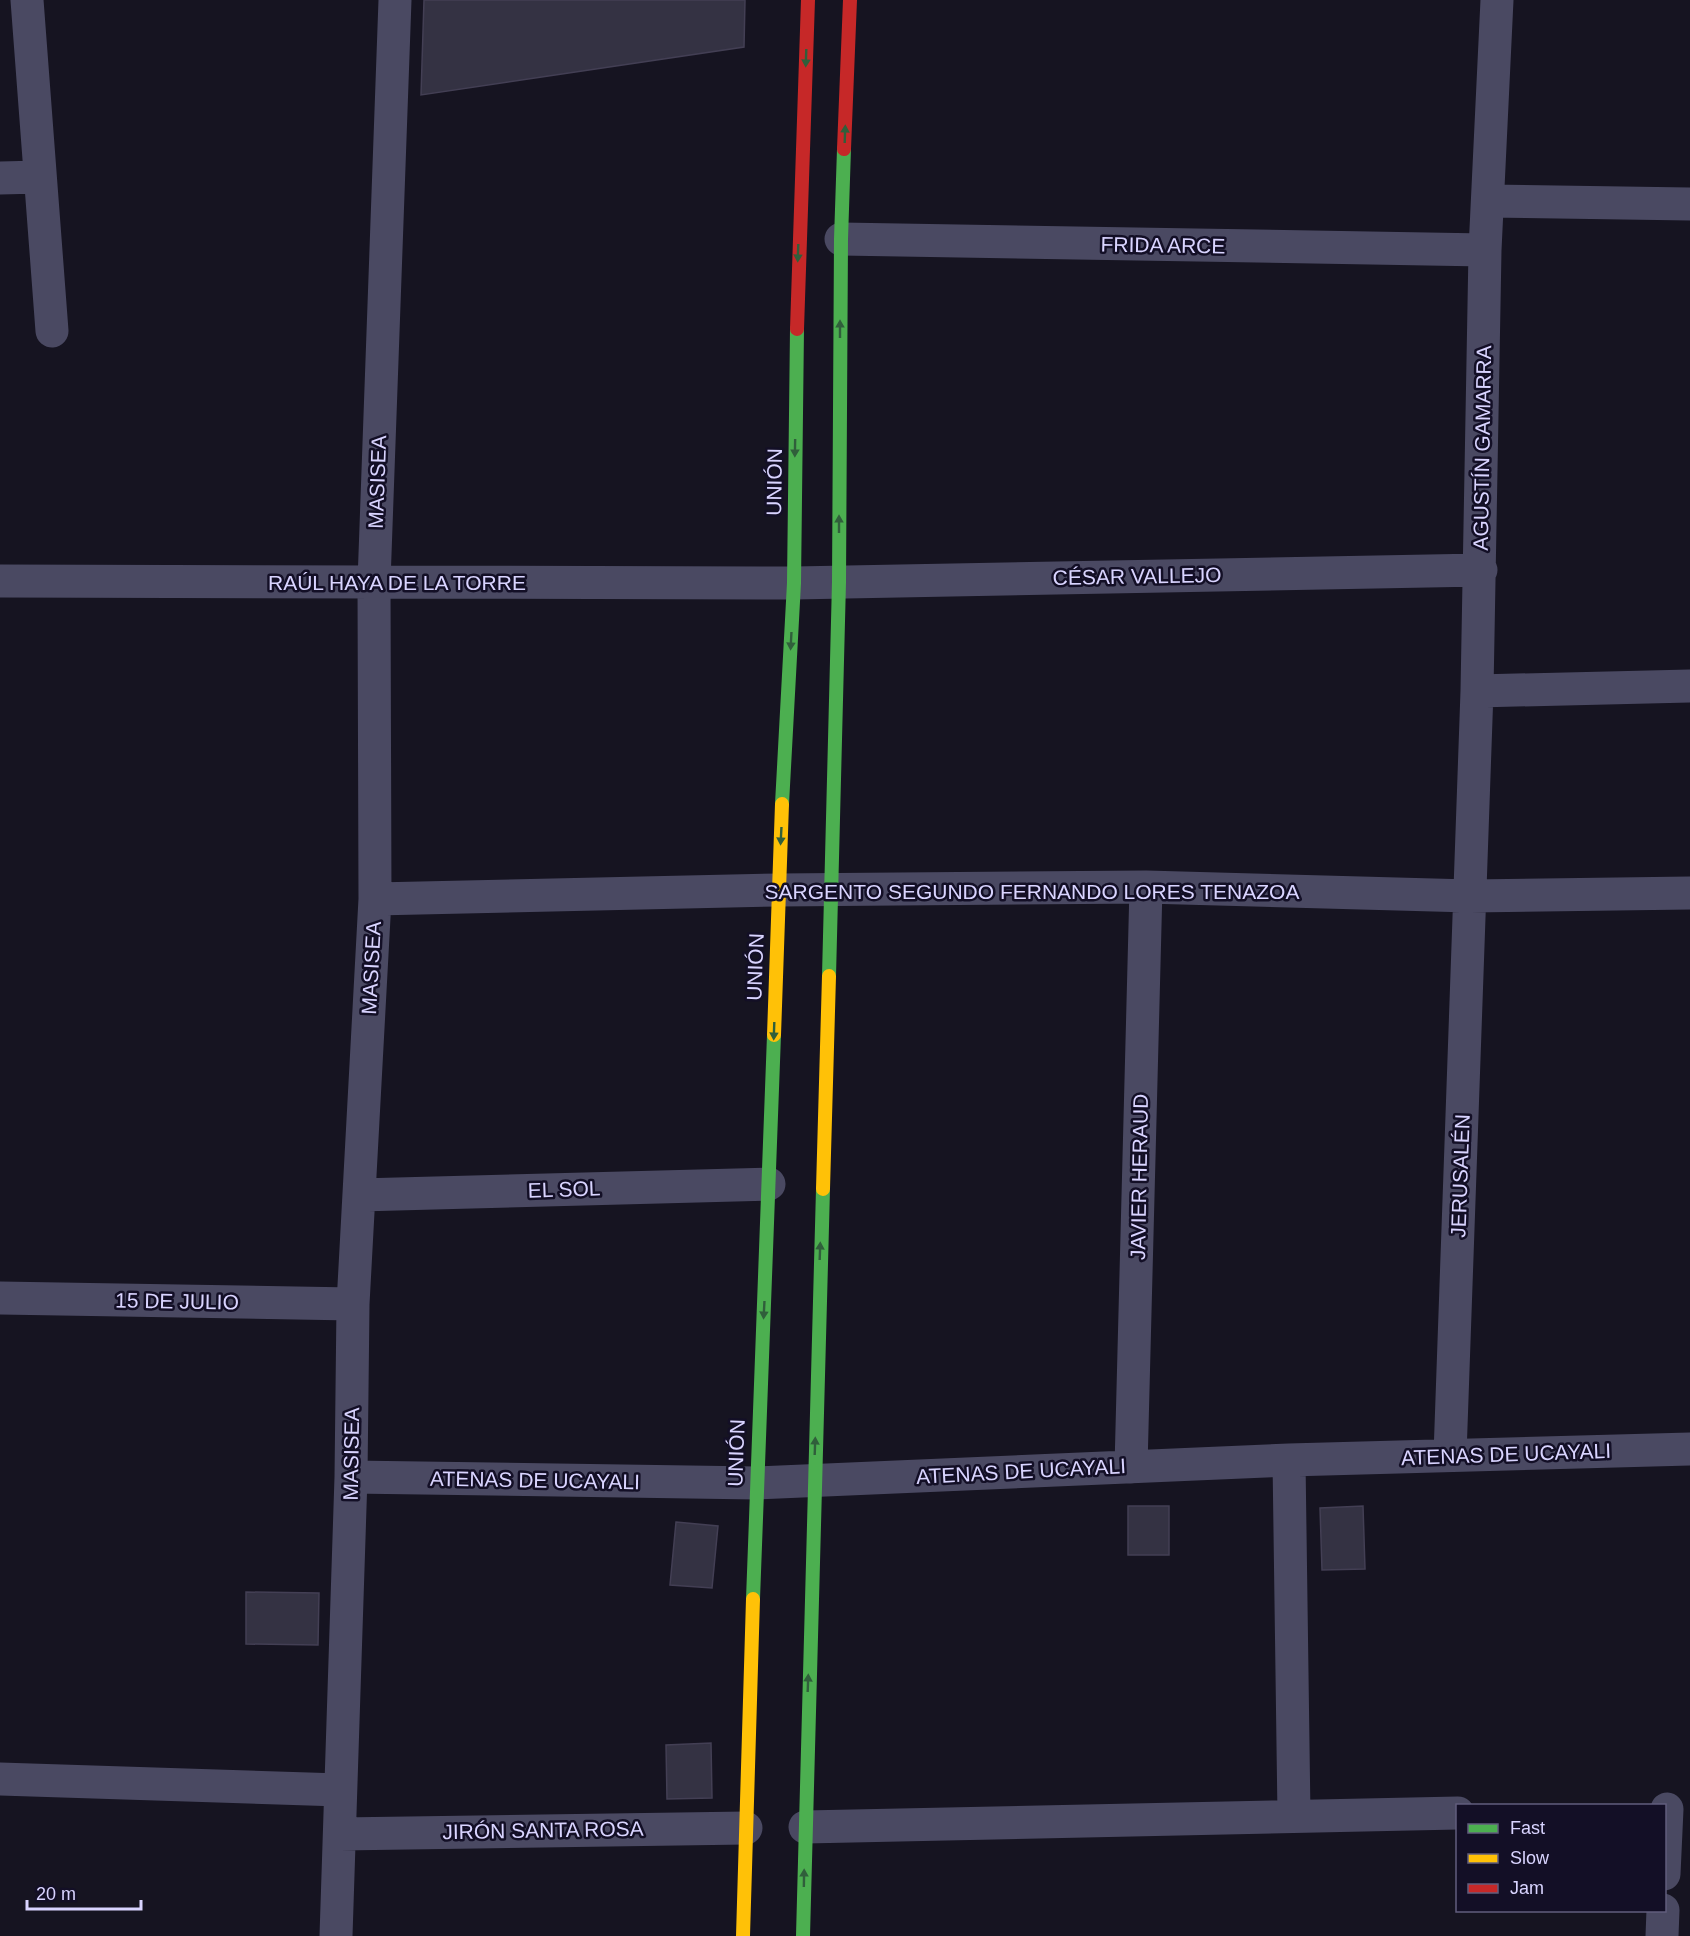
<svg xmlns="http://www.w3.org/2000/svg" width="1690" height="1936" font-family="Arial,sans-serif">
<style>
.building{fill:#343243;stroke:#433f54;stroke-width:1.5}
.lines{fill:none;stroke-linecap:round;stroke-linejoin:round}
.street{stroke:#4a4962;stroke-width:33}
.fast{stroke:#4caf50;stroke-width:14}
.slow{stroke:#ffc107;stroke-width:14}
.jam{stroke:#c62828;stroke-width:14}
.oneway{fill:#305f3b}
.labels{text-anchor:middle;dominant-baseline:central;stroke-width:5;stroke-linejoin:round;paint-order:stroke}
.street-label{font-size:21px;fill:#d9d4ff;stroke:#130f26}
</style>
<rect width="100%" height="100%" fill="#161421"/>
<path class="building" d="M424,0H745L744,47L421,95Z
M1128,1506H1169V1555H1128Z
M1363,1506L1365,1569L1322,1570L1320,1508Z
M676,1522L718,1526L712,1588L670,1585Z
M246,1592L319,1593L318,1645L246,1644Z
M711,1743L712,1798L667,1799L666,1745Z"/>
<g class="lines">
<path class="street" d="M27,0L52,331
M0,178L40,177
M1488,201L1690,204
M841,239L1485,250
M0,581L794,583L1481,570
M1477,691L1690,686
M375,899L778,890L1146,887L1470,896L1690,893
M359,1195L769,1184
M0,1298L353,1304
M1450,1455L1477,691L1485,250L1497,0
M1289,1460L1294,1816
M1131,1467L1146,887
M351,1477L756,1483L1289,1460L1690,1449
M0,1779L340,1790
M805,1827L1458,1813
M340,1834L746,1828
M1664,1874L1667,1809
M336,1936L351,1477L353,1304L375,899L374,582L395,0
M1662,1936L1663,1910"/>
<path class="fast" d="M782,804L794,583L797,329
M829,976L839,582L841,239L844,149
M753,1599L774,1035
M803,1936L823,1189"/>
<path class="slow" d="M774,1035L782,804
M823,1189L829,976
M743,1936L753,1599"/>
<path class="jam" d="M844,149L850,0
M797,329L808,0"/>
</g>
<defs><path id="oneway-solid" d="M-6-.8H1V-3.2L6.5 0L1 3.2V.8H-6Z" transform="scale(1.5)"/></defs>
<g class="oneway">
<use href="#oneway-solid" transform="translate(806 58) rotate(92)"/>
<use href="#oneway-solid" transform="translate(845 134) rotate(-88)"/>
<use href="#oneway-solid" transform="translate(798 253) rotate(92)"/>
<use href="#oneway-solid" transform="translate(840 329) rotate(-90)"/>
<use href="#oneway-solid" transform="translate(795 448) rotate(91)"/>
<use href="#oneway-solid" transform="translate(839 524) rotate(-90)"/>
<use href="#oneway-solid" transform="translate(791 641) rotate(93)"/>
<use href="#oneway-solid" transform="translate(781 836) rotate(93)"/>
<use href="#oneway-solid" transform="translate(774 1031) rotate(92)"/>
<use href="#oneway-solid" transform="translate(820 1251) rotate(-88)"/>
<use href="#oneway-solid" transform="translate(764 1310) rotate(93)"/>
<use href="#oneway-solid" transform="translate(815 1446) rotate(-88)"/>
<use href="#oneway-solid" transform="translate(808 1683) rotate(-88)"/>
<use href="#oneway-solid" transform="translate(804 1878) rotate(-89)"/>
</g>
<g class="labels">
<g class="street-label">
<text transform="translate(1163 245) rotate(1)">FRIDA ARCE</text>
<text transform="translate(1482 448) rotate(-89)">AGUSTÍN GAMARRA</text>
<text transform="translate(377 482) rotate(-88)">MASISEA</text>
<text transform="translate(774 482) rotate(-89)">UNIÓN</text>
<text transform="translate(1137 576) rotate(-1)">CÉSAR VALLEJO</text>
<text x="397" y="582">RAÚL HAYA DE LA TORRE</text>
<text x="1032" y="891">SARGENTO SEGUNDO FERNANDO LORES TENAZOA</text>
<text transform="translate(755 967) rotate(-88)">UNIÓN</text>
<text transform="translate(371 968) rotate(-87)">MASISEA</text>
<text transform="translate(1460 1176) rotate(-88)">JERUSALÉN</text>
<text transform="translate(1139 1177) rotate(-89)">JAVIER HERAUD</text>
<text transform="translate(564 1189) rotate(-2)">EL SOL</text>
<text transform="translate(177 1301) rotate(1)">15 DE JULIO</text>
<text transform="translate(736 1453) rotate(-88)">UNIÓN</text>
<text transform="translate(351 1454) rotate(-89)">MASISEA</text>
<text transform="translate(1506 1454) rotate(-2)">ATENAS DE UCAYALI</text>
<text transform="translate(1021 1471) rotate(-3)">ATENAS DE UCAYALI</text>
<text transform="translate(535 1480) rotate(1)">ATENAS DE UCAYALI</text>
<text transform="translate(543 1830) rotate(-1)">JIRÓN SANTA ROSA</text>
</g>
</g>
<rect x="1456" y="1804" width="210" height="108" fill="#130f26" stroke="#625e7d" stroke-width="1.5"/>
<rect x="1468" y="1824" width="30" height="9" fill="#4caf50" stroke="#625e7d" stroke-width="1.5"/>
<text x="1510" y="1834" font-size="18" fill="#d9d4ff">Fast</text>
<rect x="1468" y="1854" width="30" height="9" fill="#ffc107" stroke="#625e7d" stroke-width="1.5"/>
<text x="1510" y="1864" font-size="18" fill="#d9d4ff">Slow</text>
<rect x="1468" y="1884" width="30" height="9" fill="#c62828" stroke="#625e7d" stroke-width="1.5"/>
<text x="1510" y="1894" font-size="18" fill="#d9d4ff">Jam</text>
<path d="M27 1900v9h114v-9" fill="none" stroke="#d9d4ff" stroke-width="3"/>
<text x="36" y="1900" font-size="18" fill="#d9d4ff" stroke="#130f26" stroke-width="4.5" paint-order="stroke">20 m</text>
</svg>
